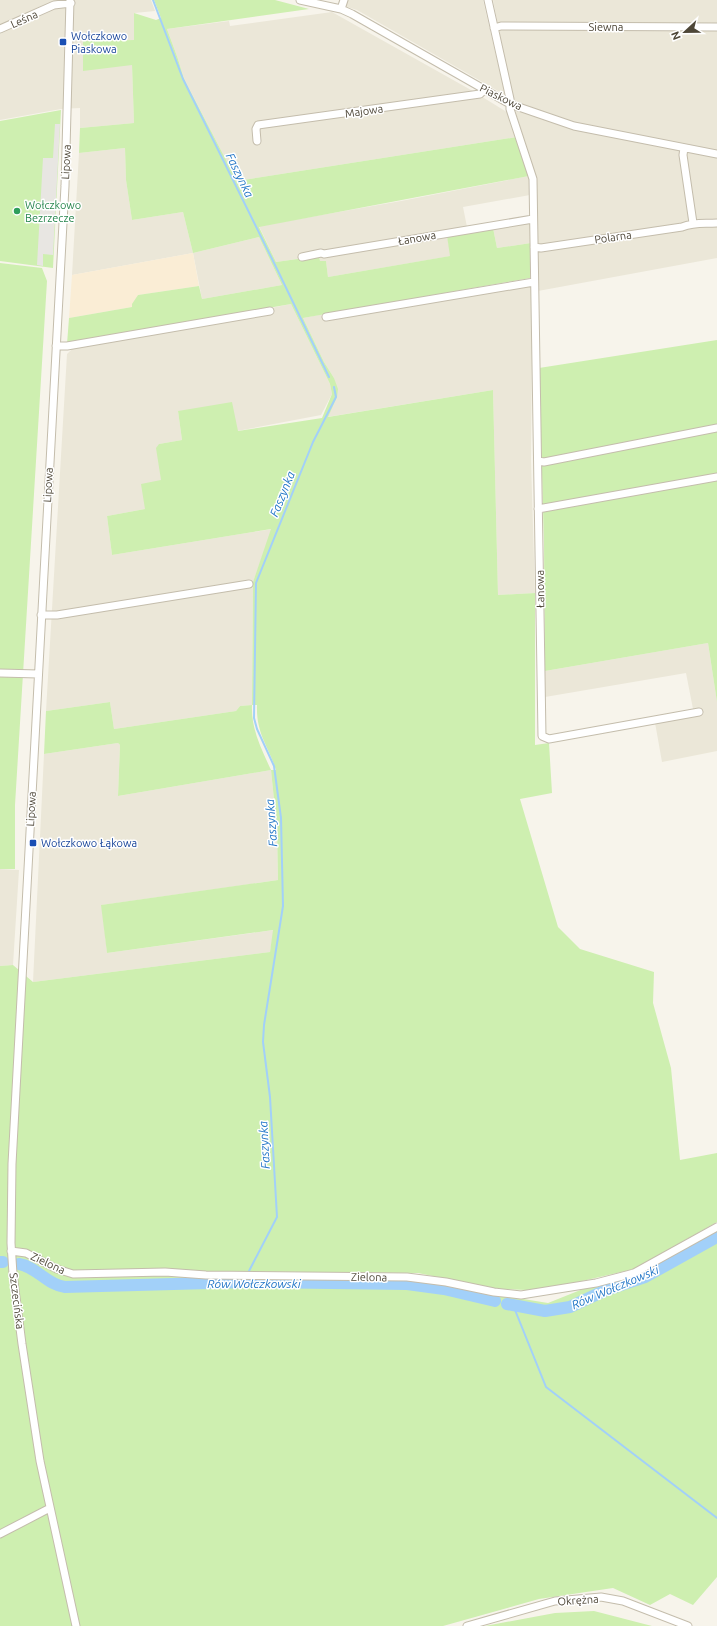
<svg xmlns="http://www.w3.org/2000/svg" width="717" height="1626" font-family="Ubuntu,sans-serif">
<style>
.residential{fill:#ebe7d8}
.commercial{fill:#faedd5}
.green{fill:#ceefb0;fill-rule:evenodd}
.parking{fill:#e8e6e2}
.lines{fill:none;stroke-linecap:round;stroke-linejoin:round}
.stream{stroke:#a2d0f9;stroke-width:2}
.river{stroke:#a2d0f9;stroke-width:12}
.minor-casing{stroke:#c4bdac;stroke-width:9}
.minor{stroke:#fff;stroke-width:7}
.transit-dot{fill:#1a4fb4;stroke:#fff;stroke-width:1.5}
.leisure-dot{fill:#2e9e5b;stroke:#fff;stroke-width:1.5}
.labels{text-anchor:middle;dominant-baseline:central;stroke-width:3;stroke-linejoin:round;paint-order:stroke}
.street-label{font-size:11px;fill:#4d4637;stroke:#fff}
.transit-label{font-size:11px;fill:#164399;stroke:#fff;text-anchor:start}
.leisure-label{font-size:11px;fill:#27864d;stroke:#fff;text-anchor:start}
.water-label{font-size:12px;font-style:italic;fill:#2276c7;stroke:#fff}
</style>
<rect width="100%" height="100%" fill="#f7f4eb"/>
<path class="residential" d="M0,0H151L155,11L134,13V40L83,41L132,65L134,123L80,128V108L61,109L0,120Z
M339,0H483L505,95L357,10L338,4Z
M493,0H717V258L538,291L536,178L515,110Z
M332,12L471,90L510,114L517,137L237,181L184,79L178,59L167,29L229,21L230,26Z
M125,148L126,180L132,220L183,212L193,253L259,237L282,285L202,299L193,253L72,275L79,153Z
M529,176L530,195L463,207L467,227L446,230L451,256L328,277L326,261L320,262L319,256L276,262L259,226L401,201Z
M530,222L531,243L497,248L493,228Z
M531,284L532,335L531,461L535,593L498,595L493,390L327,417L337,397L334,378L324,362L303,318L324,314L325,320Z
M291,304L330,384L332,394L321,415L237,431L178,411L182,440L159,444L161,480L145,509L107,516L112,555L272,529L253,582L252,705L240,706L236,711L114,729L110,702L46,711L67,354L72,349L272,314L271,308Z
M708,643L717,702V751L662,762L654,717L693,709L686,673L545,697V671Z
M118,743L120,745L118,796L271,770L277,829L278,880L102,905L107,953L274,930L270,952L33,982L44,754Z
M0,869L19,870L13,965L0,966Z"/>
<path class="commercial" d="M193,253L199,286L138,295L132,307L69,318L72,275Z"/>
<path class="green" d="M154,0H275L309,9L167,29L178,59L184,79L237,181L517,137L529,176L259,227L276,262L319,256L320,261H326L328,277L450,256L447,236L493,228L497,248L531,243L530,278L303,318L324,362L334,378L338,389L337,397L328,417L493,390L498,595L535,593V745L549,743L552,793L520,799L558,927L580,949L654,972L653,1003L671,1068L680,1160L717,1153V1222L634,1269L565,1285L527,1290L497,1289L418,1273L195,1271V1279L421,1282L548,1303L583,1289L634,1277L717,1231V1577L693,1605L670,1594L650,1605L613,1588L539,1599L443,1626H0V966L13,965L33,982L270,952L273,930L107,953L101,905L278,880L277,829L271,770L118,796L120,745L118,743L44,754L46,711L110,702L114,729L236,711L240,706L252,705L253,582L271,529L112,555L107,516L145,509L141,484L161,480L156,448L159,444L182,440L178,411L232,402L238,431L322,418L332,394L330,384L291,304L67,344L69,318L132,307V304L138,295L199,286L202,299L282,285L259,237L193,253L183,212L132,220L126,180L125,148L79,153L80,128L134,123L132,65L83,71V41L134,40V13L156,20L161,18ZM252,705H257C256,734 268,745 276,770H271C261,748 251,729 252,705Z
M61,110L53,268L0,261V121Z
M0,263L42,268L47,281L15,805V869H0Z
M717,340V702L708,643L545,671L544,544L539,368Z
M594,1611L652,1626H485L555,1613Z"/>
<path class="parking" d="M55,124H60L53,255L43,254V266L37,265L43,158H53Z"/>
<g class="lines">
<path class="stream" d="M153,0L183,79L278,271L329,377
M249,1271L277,1217L270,1097L263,1042L264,1025L283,906L281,818L274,766L257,729L254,718L256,583L313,442L336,397L334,387
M246,1282L248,1278
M513,1305L546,1387L717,1518"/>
<path class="river" d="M0,1262H3
M19,1264C37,1267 47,1285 65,1287L246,1282L407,1284L444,1289L495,1301
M507,1304L545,1311L570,1307L606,1290L645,1277L717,1237"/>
<defs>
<path id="minor" d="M70,0L65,186L12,1164L11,1243L13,1274L22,1344L40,1461L76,1626
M300,0L341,9L352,14L510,104L574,126L717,154
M488,0L510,99V109L533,179L542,736L549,739L699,712
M341,9L344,0
M494,28L501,26L717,27
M0,29L54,5L71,3
M257,141L256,129L258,125L480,94L484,90
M684,148L683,155L693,223
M534,247L541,248L682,227C695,222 704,224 717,223
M302,257L321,253L324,254L533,219
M326,317L534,282
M56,346H67L270,311
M538,461L544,462L717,428
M538,509L717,477
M41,615H57L249,584
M0,673L38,674
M11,1251L26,1253L57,1269L73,1274L165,1272L206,1275L407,1277L446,1282L494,1292L521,1295L596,1283L634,1273L717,1227
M0,1534L50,1508
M467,1626L555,1601L601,1597L623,1601L688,1626"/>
</defs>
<use href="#minor" class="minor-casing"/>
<use href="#minor" class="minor"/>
</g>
<g class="transit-dot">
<rect x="59" y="38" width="8" height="8" rx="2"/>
<rect x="29" y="839" width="8" height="8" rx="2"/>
</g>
<circle class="leisure-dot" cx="17" cy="211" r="4"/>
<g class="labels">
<g class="street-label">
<text transform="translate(24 19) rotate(-24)">Leśna</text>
<text x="606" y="27">Siewna</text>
<text transform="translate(501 97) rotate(26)">Piaskowa</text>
<text transform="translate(364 111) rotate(-8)">Majowa</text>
<text transform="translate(66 162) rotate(-87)">Lipowa</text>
<text transform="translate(613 237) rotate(-8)">Polarna</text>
<text transform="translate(417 238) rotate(-10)">Łanowa</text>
<text transform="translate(48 485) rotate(-87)">Lipowa</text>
<text transform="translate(540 589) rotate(-91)">Łanowa</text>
<text transform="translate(31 809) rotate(-87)">Lipowa</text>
<text transform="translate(48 1263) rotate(25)">Zielona</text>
<text transform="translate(369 1277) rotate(1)">Zielona</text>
<text transform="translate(17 1301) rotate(83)">Szczecińska</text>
<text transform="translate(578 1600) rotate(-4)">Okrężna</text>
</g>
<g class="transit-label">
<text x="71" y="36">Wołczkowo<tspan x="71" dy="13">Piaskowa</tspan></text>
<text x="41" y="843">Wołczkowo Łąkowa</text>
</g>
<g class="leisure-label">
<text x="25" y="205">Wołczkowo<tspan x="25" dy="13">Bezrzecze</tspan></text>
</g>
<g class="water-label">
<text transform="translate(240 175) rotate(64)">Faszynka</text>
<text transform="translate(282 494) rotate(-68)">Faszynka</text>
<text transform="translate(271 823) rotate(-94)">Faszynka</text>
<text transform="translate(264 1145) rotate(-93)">Faszynka</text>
<text x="254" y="1283">Rów Wołczkowski</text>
<text transform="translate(615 1287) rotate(-23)">Rów Wołczkowski</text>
</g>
</g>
<g transform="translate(685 32) rotate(248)" stroke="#ffffff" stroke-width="3" paint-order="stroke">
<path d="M0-3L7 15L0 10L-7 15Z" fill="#4d4637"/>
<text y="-6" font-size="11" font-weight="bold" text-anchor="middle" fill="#4d4637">N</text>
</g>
</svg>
